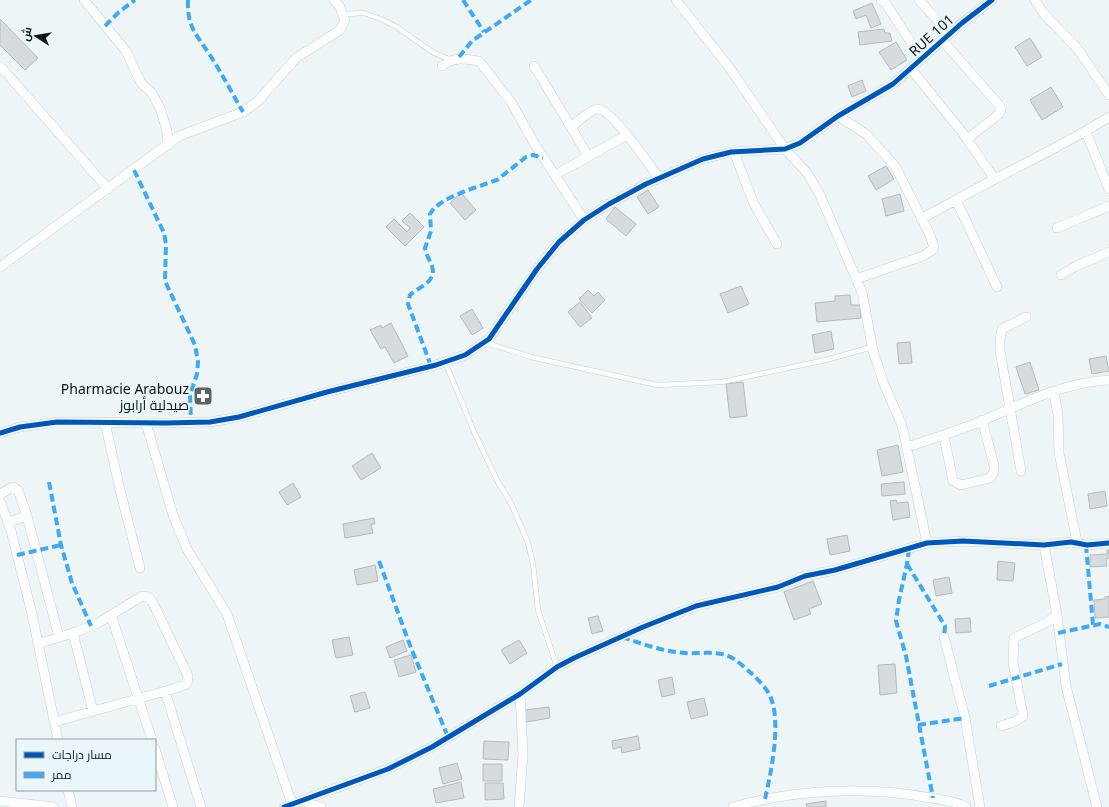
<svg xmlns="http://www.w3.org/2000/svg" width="1109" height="807" font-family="'Noto Sans',Cairo,sans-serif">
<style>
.building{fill:#d6dcdd;stroke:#b5babb}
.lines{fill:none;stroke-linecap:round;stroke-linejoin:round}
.lane-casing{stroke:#cacfd0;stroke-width:5.5}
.street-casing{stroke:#cacfd0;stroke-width:10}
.lane{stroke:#fcfefe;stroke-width:4.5}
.street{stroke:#fcfefe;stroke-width:9}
.quiet{stroke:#3fa9f5;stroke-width:4;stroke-dasharray:8 4;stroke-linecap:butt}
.cycleway-casing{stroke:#eaf7fa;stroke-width:8}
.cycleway{stroke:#0057b8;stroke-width:5}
.labels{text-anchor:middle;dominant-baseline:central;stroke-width:3.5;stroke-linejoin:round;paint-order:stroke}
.street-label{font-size:14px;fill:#0d1213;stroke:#eaf7fa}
.poi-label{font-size:14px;fill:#0d1213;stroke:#eaf7fa;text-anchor:end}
</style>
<rect width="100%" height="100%" fill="#eef5f6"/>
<path class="building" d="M872,3L881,24L871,28L866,15L856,19L853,11Z
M0,19L38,58L25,70L0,45Z
M884,29L885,33H890L892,41L860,45L858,32Z
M1030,38L1042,57L1027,66L1015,47Z
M896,42L907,60L891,70L879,52Z
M862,80L866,91L852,97L848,86Z
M1051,87L1063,107L1042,120L1030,100Z
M886,166L894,179L876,190L868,176Z
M648,190L659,207L648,214L637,197Z
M461,193L476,210L465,220L450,203Z
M900,194L904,211L886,216L882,199Z
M615,207L636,224L626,236L606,219Z
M410,213L424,227L405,246L386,227L394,219L407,232L410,228L402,221Z
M741,286L749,304L728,313L720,294Z
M588,290L594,296L598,292L605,300L592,313L579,299Z
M850,295L851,305H860L861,318L817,322L815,303L835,301V296Z
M580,302L592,318L580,327L568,312Z
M472,309L483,328L472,335L460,316Z
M391,323L408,356L394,363L385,347L381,349L370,330L381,325L382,328Z
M831,331L834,349L815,353L812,335Z
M910,342L912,363L899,364L897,343Z
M1106,356L1109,371L1092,374L1089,359Z
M1030,362L1039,390L1025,394L1016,367Z
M743,382L747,416L730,418L726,384Z
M898,445L903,472L882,476L877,450Z
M372,453L381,468L361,480L352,466Z
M904,482L905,494L882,496L881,484Z
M293,483L301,497L287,505L279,492Z
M1105,491L1107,506L1090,509L1088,494Z
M896,500L897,503L908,502L910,517L893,520L890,501Z
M374,518L375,524H371L373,533L345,538L343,524Z
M847,535L850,551L830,555L827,539Z
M1107,550H1109V558L1106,559L1107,566L1090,567V555L1107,554Z
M998,561L1015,563L1013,581L997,580Z
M375,565L378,581L357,585L354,570Z
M949,577L952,593L936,596L933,580Z
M813,581L822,604L809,609L811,614L794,620L784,592Z
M1109,596V617L1095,618L1094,600L1105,599V597Z
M598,616L603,631L592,634L588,618Z
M970,618L971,632L956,633L955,619Z
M349,637L353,655L336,658L332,640Z
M403,640L407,651L390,658L386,647Z
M519,640L527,653L510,664L501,650Z
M411,655L416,672L399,677L394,660Z
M895,664L897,693L880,695L878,665Z
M672,677L675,694L662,697L658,680Z
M365,692L370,708L355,712L350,696Z
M704,698L708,715L691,719L687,702Z
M549,707L550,718L526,722L525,710Z
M638,736L640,749L622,753L621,747L613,749L612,741Z
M484,741L509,742L508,760L483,759Z
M457,763L462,779L443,784L439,768Z
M483,764H502V781H483Z
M461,782L464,798L436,803L433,789Z
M485,783H503L504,799L485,800Z
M826,801V807H807L806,804Z"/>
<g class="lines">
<defs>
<path id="lane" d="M344,14L364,13L381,19L395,26L434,53L452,60
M484,342L531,357L657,385L722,382L826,360L872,347
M445,362L475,434L498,482L511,503L528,543L533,564L538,610L557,667"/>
<path id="street" d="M84,0L126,51L141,83L152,93L160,108L167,131L168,145
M676,0L729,67L785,149L808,174L819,193L862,292L873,351L884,384L902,425L927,543
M881,0L886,4L921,58
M919,0L949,33
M1035,0L1044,14L1077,48L1109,95
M942,40L999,105L1001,110L999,114L967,139
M0,66L108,189
M442,66C455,56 465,59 479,61L511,102L534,143L584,220
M534,66L571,127
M911,69L962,132L994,178
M838,116L866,134L895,166L929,233L934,247L932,250L923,256L856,279
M1086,132L1109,189
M734,152L754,204L777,244
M588,156L571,127C578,122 589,110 597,109C611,107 650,166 659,178
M555,175L627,135
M956,200C1007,171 1060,148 1109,117
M921,219L956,200L997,287
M1057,228L1109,206
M0,267L179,136L243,112L258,101L296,58L340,30L345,20L340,7L334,0
M1061,275L1076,266L1109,252
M1054,392L1058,415L1059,453L1077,542
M105,422L120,490L140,568
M146,423L173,515L187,549L227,614L292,804
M0,433L20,427L57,422L166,423L210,422L239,417L327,392L436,365L465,355L489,339L537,269L559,242L584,220L609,204L646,184L703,159L731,152L785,149L800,143L838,116L893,84L962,23L992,0
M944,436L953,481L961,485L990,478L994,472V465L982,420
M907,447C932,439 957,431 982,421C1021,404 1065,382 1109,380
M1021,471L1000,351V339L1002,329L1026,317
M0,494L13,487L18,490L27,516
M0,501L11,531L32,614L58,740
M8,522L27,516L59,637
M1044,545L1057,615L1066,686L1097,807
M111,615L152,740
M73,633L93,711
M944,637L965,718L980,807
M38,644L79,631L98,623L142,596L148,597L153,603L188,676L187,684L173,689L54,722
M165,691L201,807
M1001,726L1016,721L1023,716L1013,662L1014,638L1047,622L1057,615
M155,749L173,807
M68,790L72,807
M0,801L54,807
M301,801L321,807
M284,807L388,769L432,747L520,694L557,667L574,658L643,627L696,606L778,587L805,576L835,570L927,543L963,541L1044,545L1071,542L1087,545L1109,543
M519,807L523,754L520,694
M733,807C797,789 866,786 931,798C943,800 955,801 966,807"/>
</defs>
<use href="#lane" class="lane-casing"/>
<use href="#street" class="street-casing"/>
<use href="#lane" class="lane"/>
<use href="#street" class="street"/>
<path class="quiet" d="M188,0C187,27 196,34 210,55C222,74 232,93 243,112
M463,0L484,32
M105,26L119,12L135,0
M459,57L472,41L531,0
M134,170L164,233L166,244L165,281L195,345L198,362L197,374L190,395L191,422
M431,366L408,304L410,295C419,286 437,283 432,266C430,260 426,255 425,248L431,231L430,214L434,208L445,200L465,191L497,180L526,157L533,155L543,158
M49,482L61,545L72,583L91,626
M1086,545L1093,625
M909,549L907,564L899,600L896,621L906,656L933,798
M17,555L61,545
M379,561L411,648L448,737
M907,564L945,626L944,637
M1058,633L1100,624L1109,627
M622,637C642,644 662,651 684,653C697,654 713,651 726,655C735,658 744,667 751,673C758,680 766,687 770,696C782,721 771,773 765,799
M989,686L1062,664
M918,725L965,718"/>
<defs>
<path id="cycleway" d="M0,433L20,427L57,422L166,423L210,422L239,417L327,392L436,365L465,355L489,339L537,269L559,242L584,220L609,204L646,184L703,159L731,152L785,149L800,143L838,116L893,84L962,23L992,0
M284,807L388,769L432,747L520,694L557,667L574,658L643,627L696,606L778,587L805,576L835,570L927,543L963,541L1044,545L1071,542L1087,545L1109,543"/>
</defs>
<use href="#cycleway" class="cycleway-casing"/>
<use href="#cycleway" class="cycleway"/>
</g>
<defs>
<symbol id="pharmacy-square" viewBox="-11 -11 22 22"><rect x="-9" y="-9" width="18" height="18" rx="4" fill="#5c6162" stroke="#eaf7fa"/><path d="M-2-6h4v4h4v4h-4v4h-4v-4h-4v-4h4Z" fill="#fff"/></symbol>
</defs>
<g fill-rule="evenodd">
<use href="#pharmacy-square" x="192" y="385" width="22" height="22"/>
</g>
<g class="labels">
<g class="street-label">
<text transform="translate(931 35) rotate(-42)">RUE 101</text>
</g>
<g class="poi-label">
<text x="189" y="388">Pharmacie Arabouz<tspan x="189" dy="16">صيدلية أرابوز</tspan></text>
</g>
</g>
<rect x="16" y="739" width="140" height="52" fill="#eaf7fa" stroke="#929b9e"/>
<rect x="24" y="752" width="20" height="6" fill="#0057b8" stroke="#929b9e"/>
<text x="52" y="759" font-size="12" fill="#0d1213">مسار دراجات</text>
<rect x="24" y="772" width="20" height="6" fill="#3fa9f5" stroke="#929b9e"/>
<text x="52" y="779" font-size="12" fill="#0d1213">ممر</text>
<g transform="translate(36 36) rotate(282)" stroke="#eaf7fa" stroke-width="3" paint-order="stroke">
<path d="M0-3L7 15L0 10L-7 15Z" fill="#0d1213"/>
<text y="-6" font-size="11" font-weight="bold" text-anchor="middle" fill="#0d1213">ش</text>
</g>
</svg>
